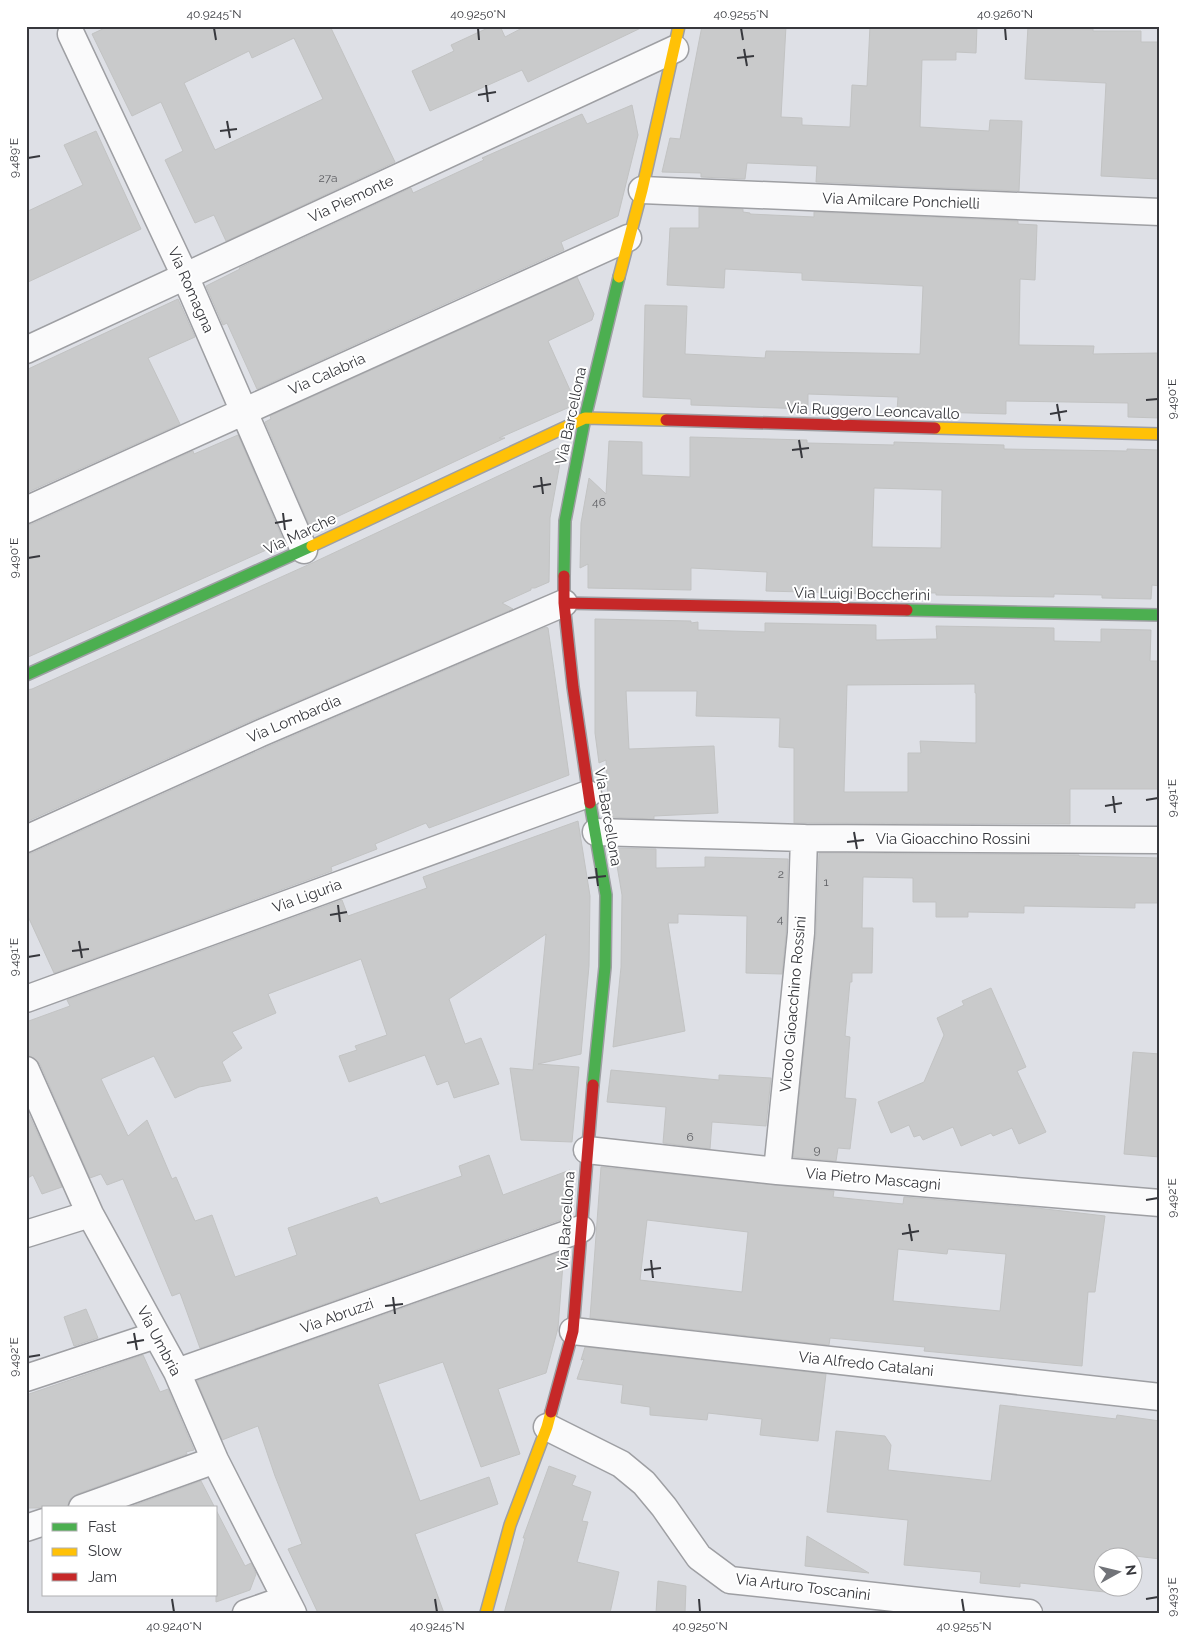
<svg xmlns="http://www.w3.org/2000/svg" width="1186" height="1639" font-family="Raleway,sans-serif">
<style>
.building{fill:#c9cacb;stroke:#c2c3c3;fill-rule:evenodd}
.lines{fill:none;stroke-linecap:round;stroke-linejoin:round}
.street-casing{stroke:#9e9fa3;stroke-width:29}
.fast-casing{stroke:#9e9fa3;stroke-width:14}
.slow-casing{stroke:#9e9fa3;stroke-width:14}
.jam-casing{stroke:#9e9fa3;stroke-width:14}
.street{stroke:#fafafb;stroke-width:26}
.fast{stroke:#4caf50;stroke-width:11}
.slow{stroke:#ffc107;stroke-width:11}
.jam{stroke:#c62828;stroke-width:11}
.ticks{fill:none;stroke:#37383d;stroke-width:2}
.labels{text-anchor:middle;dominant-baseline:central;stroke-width:4;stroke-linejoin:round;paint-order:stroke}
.number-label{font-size:12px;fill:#5d5e62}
.street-label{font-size:15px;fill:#37383d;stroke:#fff}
.neatline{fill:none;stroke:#37383d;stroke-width:2}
.ticks-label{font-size:12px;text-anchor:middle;fill:#37383d}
</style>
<rect width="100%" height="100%" fill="#dee0e6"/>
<path class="building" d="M109,26H330L395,162L226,241L214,215L195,223L165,160L183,151L161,102L132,116L92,34ZM294,38L323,99L215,150L184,83L249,51L252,58Z
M492,26H500L505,37L526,26H645L528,82L522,70L430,111L412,71L454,51L451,45Z
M702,26H786L781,117L802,118V125L850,127L852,85L867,86L870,26H977L976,53L956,52V60H922L920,127L989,131L990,120L1022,121L1019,191L816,182L817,166L747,163L745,179L701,177V173L662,172L670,138L680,139Z
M1028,26H1093V31H1141V42H1160V143L1158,179L1101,176L1106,83L1025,79Z
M632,105L638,135L618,216L561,242L564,250L257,389L227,323L223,325L206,286L240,269L239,268L411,188L413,193L484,160L482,158L582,114L587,124Z
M96,131L141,229L26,283V212L83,185L64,145Z
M699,207L743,209V212L750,213V214L814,217V212L1018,221V224L1037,225L1035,280L1020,279L1019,345L1094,346L1093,354L1160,353V418L1128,417V403L1006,401V414L897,411L898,397L808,394V409L691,405V399L643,397L645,305L687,306L685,354L765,358L766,351L920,354L923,286L802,280V273L725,269L724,288L667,285L670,228H699Z
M577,277L594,314L592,320L548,341L574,399L572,406L499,438H505L311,529L265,422L271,419L270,416Z
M178,299L195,337L148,358L180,424L26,493V370Z
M238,435L284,542L26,658V525L32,524L193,451L194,454Z
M690,437L807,440V443L894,445V442L1004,445V449L1063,450L1127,451V449L1160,450V586L1152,585L1151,599L1102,598V595L1054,594V597L936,595V593L876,592V594L766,591L767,572L691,568V590L588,588V564L580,568L581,523L589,478L606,494L609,441L642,442V475L690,477ZM874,488L942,490L941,548L872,547Z
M558,448L562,452L550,518L549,582L535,588H531V590L502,603L513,609L255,719L26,822V690L32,689L310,564Z
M595,619L691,621V623L698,622V630L765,632V623L876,625V640L937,639L936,626L1054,628V641L1101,642V629L1151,630L1150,661H1160V789H1070V824L794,823V748L779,747L780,718L696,716L697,691H626L629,749L714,746L718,813L654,816V819L609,817L606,760L599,763L595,733ZM975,684V693H976V743L920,741L921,753H908V792H844L847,685Z
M546,627L548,628L569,775L429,828L426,823L375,844L377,849L331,867L332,871L54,973L26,912V854L32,853L267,747Z
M578,821L590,896L589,966L581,1054L538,1064L579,1067L572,1142L521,1140L510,1068L533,1070L546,934L449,999L465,1044L481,1038L499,1084L454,1098L448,1081L437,1085L425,1055L349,1082L339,1056L357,1050L355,1046L387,1035L361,959L268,994L276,1013L232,1032L242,1048L222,1062L231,1081L199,1087L175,1098L154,1056L101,1079L128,1136L147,1120L172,1179L176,1177L195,1221L212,1215L235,1277L297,1255L288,1228L377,1197L380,1204L462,1176L459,1166L489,1155L503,1195L570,1170L566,1218L200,1348L180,1293L172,1296L123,1179L107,1185L101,1174L90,1178L40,1064L34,1058L26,1055V1022L70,1006L67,1000L342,900L348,916L427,888L423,877Z
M614,848L656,849V868L705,867V857L788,859L786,932L782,974L746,973L747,916L678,914V923H668L685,1031L613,1047L621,967L622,895Z
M819,853L1079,855V856L1160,858V903H1135V908L1024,906V913L968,912V917H936V902H913V878L863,877L862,928H873L872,973H852V982H850L845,1036L850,1037L845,1098L856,1099L850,1149L838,1148L836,1161L793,1157L816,934Z
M991,988L1026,1067L1017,1071L1046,1132L1019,1144L1012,1128L993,1136L991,1133L961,1146L953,1127L923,1140L920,1135L914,1137L909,1125L891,1133L878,1102L924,1082L944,1035L937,1018L964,1005L962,1001Z
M1133,1052L1160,1054V1157L1124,1154Z
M611,1070L719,1080V1075L771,1078L766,1126L712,1122L710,1149L663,1143L666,1107L607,1102Z
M26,1108L62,1187L42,1194L33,1175L26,1179Z
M601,1167L834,1191L833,1197L903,1204L904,1197L1037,1208L1105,1216L1095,1292H1088L1082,1366L924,1351L925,1347L830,1338L829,1345L590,1318ZM647,1220L748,1232L742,1292L640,1280ZM898,1249L947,1254L948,1249L1006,1254L1000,1311L893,1301Z
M564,1251L558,1328L546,1373L498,1389L520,1454L481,1467L443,1362L378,1384L420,1501L489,1477L498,1504L415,1534L444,1613H318L288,1549L302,1544L275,1476L258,1426L222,1440L197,1381Z
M86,1309L98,1338L74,1346L64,1317Z
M585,1347L826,1374L818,1441L760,1435L762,1419L708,1413L707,1420L650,1415V1407L621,1403L623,1385L577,1379L584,1359L581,1360Z
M143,1355L160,1392L168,1389L194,1450L186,1452L187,1454L77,1494L70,1499L67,1508H26V1395Z
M1000,1405L1116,1419L1117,1415L1160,1421V1559L1127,1555L1104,1556V1586H1124V1594L1020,1583V1587L980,1583L981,1572L904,1565L908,1520L827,1512L836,1431L885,1436L891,1445L888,1470L991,1481Z
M549,1466L576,1476L572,1485L591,1492L582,1521L588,1522L577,1562L619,1572L610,1613H504L525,1538H523Z
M201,1481L215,1508H127Z
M216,1510L245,1566L251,1563L256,1574L250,1590L216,1602Z
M807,1536L869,1573L805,1566Z
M658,1581L686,1586L685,1613H656Z"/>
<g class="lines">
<defs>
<path id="street" d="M71,34L185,276L304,550
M642,190L1160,212
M26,350L675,49
M26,510L628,238
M596,832L804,838L1160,840
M26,839L261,733L564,603
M26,999L588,794
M26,1070L90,1214L177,1372L215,1460L293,1613
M587,1150L777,1171L1160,1203
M777,1171L801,933L804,838
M26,1234L90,1214
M573,1331L1160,1397
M177,1372L581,1229
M26,1378L156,1335
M547,1427L621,1464L644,1483L664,1507L699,1557L730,1580L1029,1613
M82,1508L215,1460
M26,1528L44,1522
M246,1613L286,1599"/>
<path id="fast" d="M564,576L565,521L585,418L619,277
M907,610L1160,615
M26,675L312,546
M590,803L606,895L605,967L593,1085"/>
<path id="slow" d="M619,277L642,190L679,26
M935,428L1160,434
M312,546L585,418L666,420
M486,1613L510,1525L547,1427L551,1412"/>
<path id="jam" d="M666,420L935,428
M564,576V603L573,687L590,803
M564,603L907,610
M551,1412L573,1331L593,1085"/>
</defs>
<use href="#street" class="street-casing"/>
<use href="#fast" class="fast-casing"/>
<use href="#slow" class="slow-casing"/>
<use href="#jam" class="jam-casing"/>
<use href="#street" class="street"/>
<use href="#fast" class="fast"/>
<use href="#slow" class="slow"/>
<use href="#jam" class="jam"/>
</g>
<path class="ticks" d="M214,28L216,40M478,28L479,40M741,28L743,40M1005,28L1006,40M744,49L747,66M737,58L754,56M486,85L488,102M478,95L496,92M227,121L230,138M220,131L237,129M28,158L40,156M1146,400L1158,399M1057,404L1060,421M1050,414L1067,411M799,440L802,458M792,450L809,448M541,477L543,494M533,487L551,484M283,513L285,530M275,523L292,520M28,558L40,556M1113,796L1115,813M1146,800L1158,798M1105,806L1122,803M854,832L857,849M847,842L864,840M596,868L598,886M588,878L606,876M338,905L340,922M330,915L347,912M79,941L82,958M72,951L89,949M28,957L40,955M1146,1200L1158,1198M909,1224L912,1241M902,1234L919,1231M651,1260L653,1278M644,1270L661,1268M393,1297L395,1314M385,1306L403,1304M134,1333L137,1350M127,1343L144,1340M28,1357L40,1355M172,1599L174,1612M435,1599L437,1612M699,1599L700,1612M962,1599L964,1612M1146,1599L1158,1597"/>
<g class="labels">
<g class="number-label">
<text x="328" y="178">27a</text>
<text x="599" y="502">46</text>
<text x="781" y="874">2</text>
<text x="826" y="882">1</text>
<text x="780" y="919">4</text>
<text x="690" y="1137">6</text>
<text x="817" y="1150">9</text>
</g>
<g class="street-label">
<text transform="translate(351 199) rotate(-25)">Via Piemonte</text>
<text transform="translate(901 201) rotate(2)">Via Amilcare Ponchielli</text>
<text transform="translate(191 290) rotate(66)">Via Romagna</text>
<text transform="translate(327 374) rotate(-24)">Via Calabria</text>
<text transform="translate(873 411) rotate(2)">Via Ruggero Leoncavallo</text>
<text transform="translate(571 416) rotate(-78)">Via Barcellona</text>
<text transform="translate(300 534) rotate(-25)">Via Marche</text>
<text transform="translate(862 594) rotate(1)">Via Luigi Boccherini</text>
<text transform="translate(294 719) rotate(-23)">Via Lombardia</text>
<text transform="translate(608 817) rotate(80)">Via Barcellona</text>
<text x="953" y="839">Via Gioacchino Rossini</text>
<text transform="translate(307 896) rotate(-20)">Via Liguria</text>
<text transform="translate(793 1004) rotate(-85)">Vicolo Gioacchino Rossini</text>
<text transform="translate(873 1179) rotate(5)">Via Pietro Mascagni</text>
<text transform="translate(566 1221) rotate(-86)">Via Barcellona</text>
<text transform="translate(337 1316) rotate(-20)">Via Abruzzi</text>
<text transform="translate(159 1341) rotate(62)">Via Umbria</text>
<text transform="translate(866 1364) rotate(6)">Via Alfredo Catalani</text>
<text transform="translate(803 1587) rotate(7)">Via Arturo Toscanini</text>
</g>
</g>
<rect width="1186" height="1639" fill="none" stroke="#ffffff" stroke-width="55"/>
<rect x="42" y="1506" width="175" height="90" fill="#ffffff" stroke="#afafb1"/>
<rect x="52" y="1523" width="25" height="8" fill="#4caf50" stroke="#afafb1"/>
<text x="88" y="1532" font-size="15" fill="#37383d">Fast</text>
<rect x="52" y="1548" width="25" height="8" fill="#ffc107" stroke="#afafb1"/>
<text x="88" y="1556" font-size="15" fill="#37383d">Slow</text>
<rect x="52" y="1573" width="25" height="8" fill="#c62828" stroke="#afafb1"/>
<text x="88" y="1582" font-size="15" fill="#37383d">Jam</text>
<g transform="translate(1118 1572) rotate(82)"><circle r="24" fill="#ffffff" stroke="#afafb1"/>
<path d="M0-4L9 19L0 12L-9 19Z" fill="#717378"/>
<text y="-8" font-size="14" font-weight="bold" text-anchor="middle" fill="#37383d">N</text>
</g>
<rect x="28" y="28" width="1130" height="1584" class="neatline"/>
<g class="ticks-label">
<text x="214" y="18">40.9245°N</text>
<text x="478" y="18">40.9250°N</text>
<text x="741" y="18">40.9255°N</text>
<text x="1005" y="18">40.9260°N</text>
<text transform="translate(14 158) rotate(-90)" y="4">9.489°E</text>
<text transform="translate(1172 399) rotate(-90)" y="4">9.490°E</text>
<text transform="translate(14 558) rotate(-90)" y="4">9.490°E</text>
<text transform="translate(1172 798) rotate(-90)" y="4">9.491°E</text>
<text transform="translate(14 957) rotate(-90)" y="4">9.491°E</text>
<text transform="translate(1172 1198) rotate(-90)" y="4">9.492°E</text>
<text transform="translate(14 1357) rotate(-90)" y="4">9.492°E</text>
<text transform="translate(1172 1597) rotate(-90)" y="4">9.493°E</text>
<text x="174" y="1630">40.9240°N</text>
<text x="437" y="1630">40.9245°N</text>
<text x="700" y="1630">40.9250°N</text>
<text x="964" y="1630">40.9255°N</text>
</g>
</svg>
